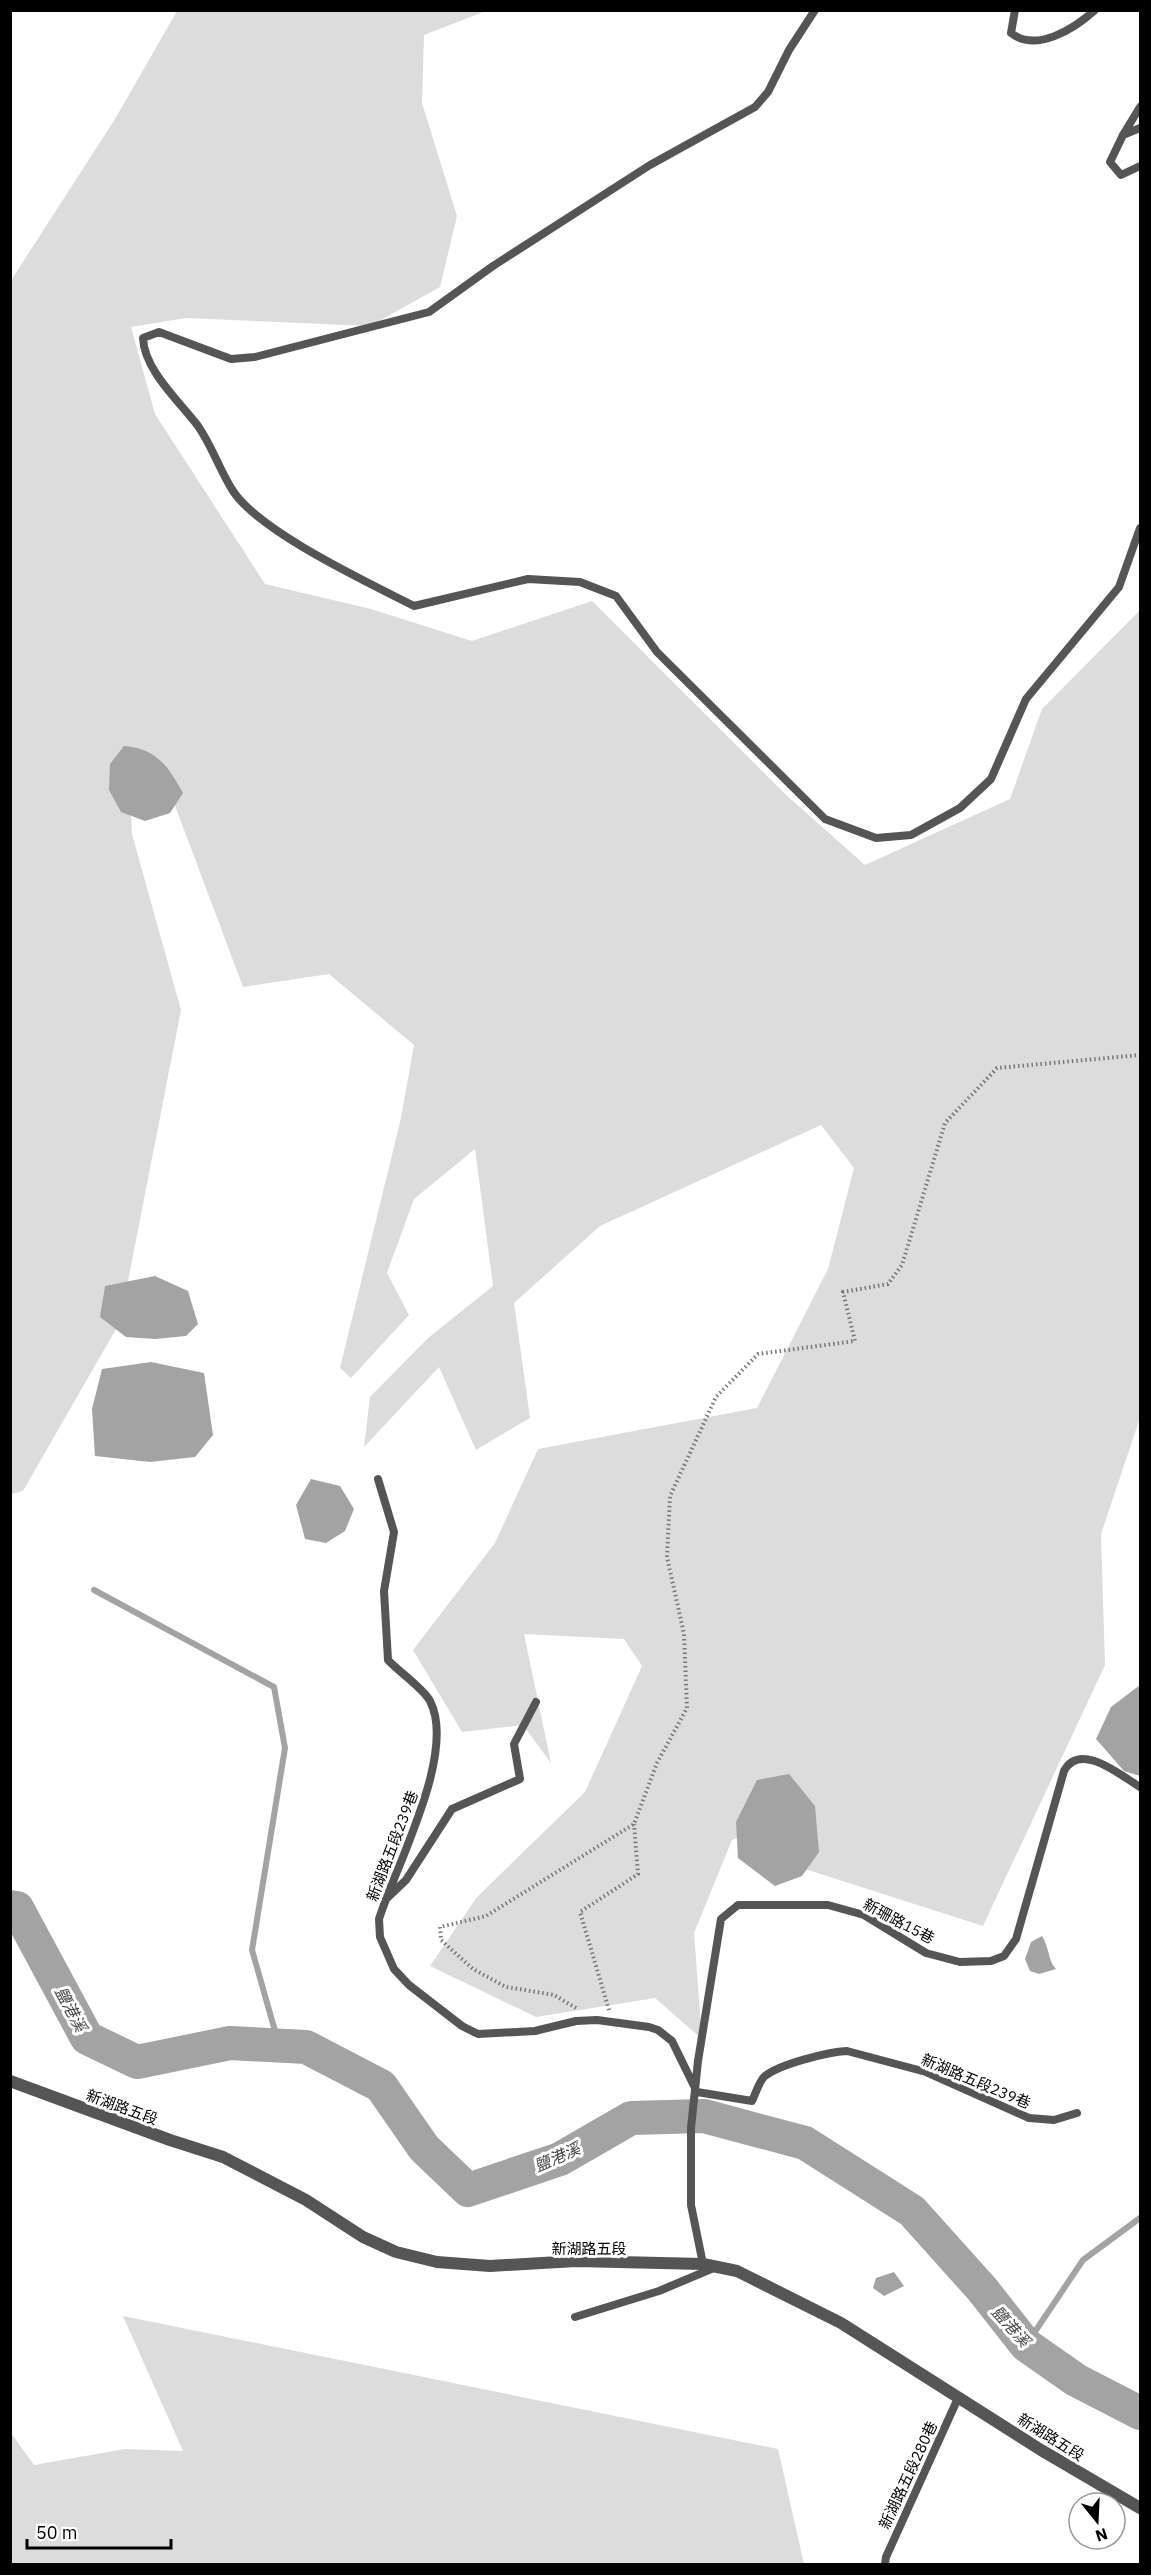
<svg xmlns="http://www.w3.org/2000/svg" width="1151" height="2575" font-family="'IBM Plex Sans','Noto Sans TC',sans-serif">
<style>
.green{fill:#dcdcdc}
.water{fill:#a3a3a3}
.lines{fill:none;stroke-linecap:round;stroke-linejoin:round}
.stream{stroke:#a3a3a3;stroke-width:6}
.river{stroke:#a3a3a3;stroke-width:34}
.path{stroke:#777;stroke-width:4;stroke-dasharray:1.5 3;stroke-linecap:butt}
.service{stroke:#555;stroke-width:8}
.tertiary{stroke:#555;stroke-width:12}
.labels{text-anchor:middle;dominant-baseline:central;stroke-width:6;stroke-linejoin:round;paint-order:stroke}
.street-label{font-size:15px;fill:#000;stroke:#fff}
.water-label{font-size:16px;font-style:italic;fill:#444;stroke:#fff}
</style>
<rect width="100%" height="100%" fill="#fff"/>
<path class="green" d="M177,11H486L424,35L422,103L457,216L440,287L370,326L186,318L131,327L155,414L265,584L371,609L472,641L592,601L784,793L865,865L1010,799L1042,709L1140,610V1418L1101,1534L1105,1665L983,1926L805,1869L783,1821L732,1840L694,1933L702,2039L655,1998L536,2017L430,1966L477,1897L585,1792L642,1666L624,1639L524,1634L551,1763L523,1725L462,1732L413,1650L495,1543L538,1449L757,1408L828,1269L854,1168L821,1125L600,1226L514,1303L530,1418L476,1450L439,1367L364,1447L370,1397L428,1338L493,1286L475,1149L414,1199L387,1273L409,1315L351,1378L340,1368L401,1118L414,1045L329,974L243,987L165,779L129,770L132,834L181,1010L120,1322L23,1491L11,1494L10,282L115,119Z
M123,2316L778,2449L804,2564H11V2433L34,2465L125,2449L183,2451Z"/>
<path class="water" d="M124,746C157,749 168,766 183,793L170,813L145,821L121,812L109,790L110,764Z
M155,1276L188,1291L198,1324L186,1336L155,1339L126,1337L100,1317L105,1286Z
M151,1362L204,1373L213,1435L195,1457L150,1462L95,1456L92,1409L102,1369Z
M311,1479L340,1486L354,1509L345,1531L326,1543L305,1539L296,1505Z
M1140,1685V1776L1124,1771L1096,1739L1111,1707Z
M789,1774L815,1806L819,1852L802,1876L775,1886L738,1858L736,1822L757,1780Z
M1042,1936C1049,1946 1048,1961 1056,1969L1039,1974L1030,1971L1025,1959L1031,1942Z
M894,2272L904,2286L884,2296L873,2288L876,2278Z"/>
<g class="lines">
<path class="stream" d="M94,1590L274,1687L285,1748L252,1950L279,2045
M1026,2345L1083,2260L1140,2218"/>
<path class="river" d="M10,1907L17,1908L87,2038L137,2062L230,2043L306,2047L381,2086L424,2148L468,2190L560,2159L631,2118L704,2116L805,2143L912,2211L982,2289L1026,2345L1076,2380L1140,2413"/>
<path class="path" d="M576,2008L554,1995L506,1987L473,1969L441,1940L440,1927L486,1916L634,1824L657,1763L687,1708L684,1634L667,1557L670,1496L716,1397L758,1354L855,1341L843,1292L888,1284L902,1265L945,1123L997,1068L1140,1055
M609,2010L580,1912L638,1874L634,1824"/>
<path class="service" d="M815,10L789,50L768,92L755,107L650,165L493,266L429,312L255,357L231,359L159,332L143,338C144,370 180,402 198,426C212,446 220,471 233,491C260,532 367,582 414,606L528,579L580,582L616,596L657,652L825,819L876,838L911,835L960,808L991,779L1026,699L1119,587L1140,528
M1015,10L1011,33C1036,53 1074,29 1095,10
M1140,107L1123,135L1110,162L1121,175L1140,166
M1123,135L1140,128
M378,1479L394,1532L384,1591L388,1660C398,1671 424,1689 430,1701C457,1753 396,1865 379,1919L380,1937L394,1969L409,1985L462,2026L478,2034L535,2031L576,2021L597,2020L649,2027L658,2030L672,2041L697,2092L752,2101C756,2093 759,2081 765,2076C780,2064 828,2052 847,2051L926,2072L1029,2118L1054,2120L1077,2113
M386,1899L406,1880L452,1809L520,1779L514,1744L536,1702
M703,2264L691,2205V2128L698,2061L721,1919L738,1905H828L864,1915L926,1953L960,1962L991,1961L1004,1956L1016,1939L1064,1771C1080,1741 1120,1775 1140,1787
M575,2317L659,2291L716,2267
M885,2564L886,2557L959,2396"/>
<path class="tertiary" d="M10,2081L170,2140L223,2157L306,2200L363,2237L396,2252L437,2262L490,2266L576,2261L703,2264L737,2271L841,2323L1041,2450L1140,2508"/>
</g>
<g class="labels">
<g class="street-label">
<text transform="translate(392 1846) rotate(-69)">新湖路五段239巷</text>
<text transform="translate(899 1921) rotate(28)">新珊路15巷</text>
<text transform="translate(976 2081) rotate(23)">新湖路五段239巷</text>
<text transform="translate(122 2107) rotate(20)">新湖路五段</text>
<text x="589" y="2248">新湖路五段</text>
<text transform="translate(1051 2437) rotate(32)">新湖路五段</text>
<text transform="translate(908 2475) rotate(-65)">新湖路五段280巷</text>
</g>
<g class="water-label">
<text transform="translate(71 2009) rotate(62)">鹽港溪</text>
<text transform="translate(557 2157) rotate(-24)">鹽港溪</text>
<text transform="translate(1011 2326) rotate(48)">鹽港溪</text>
</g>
</g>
<rect width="1151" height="2575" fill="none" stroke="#000000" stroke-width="24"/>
<g transform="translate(1097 2521) rotate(162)"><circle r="28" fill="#ffffff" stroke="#999999" stroke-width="1.5"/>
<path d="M0-4.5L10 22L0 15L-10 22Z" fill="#000000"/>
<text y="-9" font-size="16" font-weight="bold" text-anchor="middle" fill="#000000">N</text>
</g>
<path d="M27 2539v9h144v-9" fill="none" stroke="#000000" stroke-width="3"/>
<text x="36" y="2539" font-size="18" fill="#000000" stroke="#ffffff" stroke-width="4.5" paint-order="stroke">50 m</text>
</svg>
